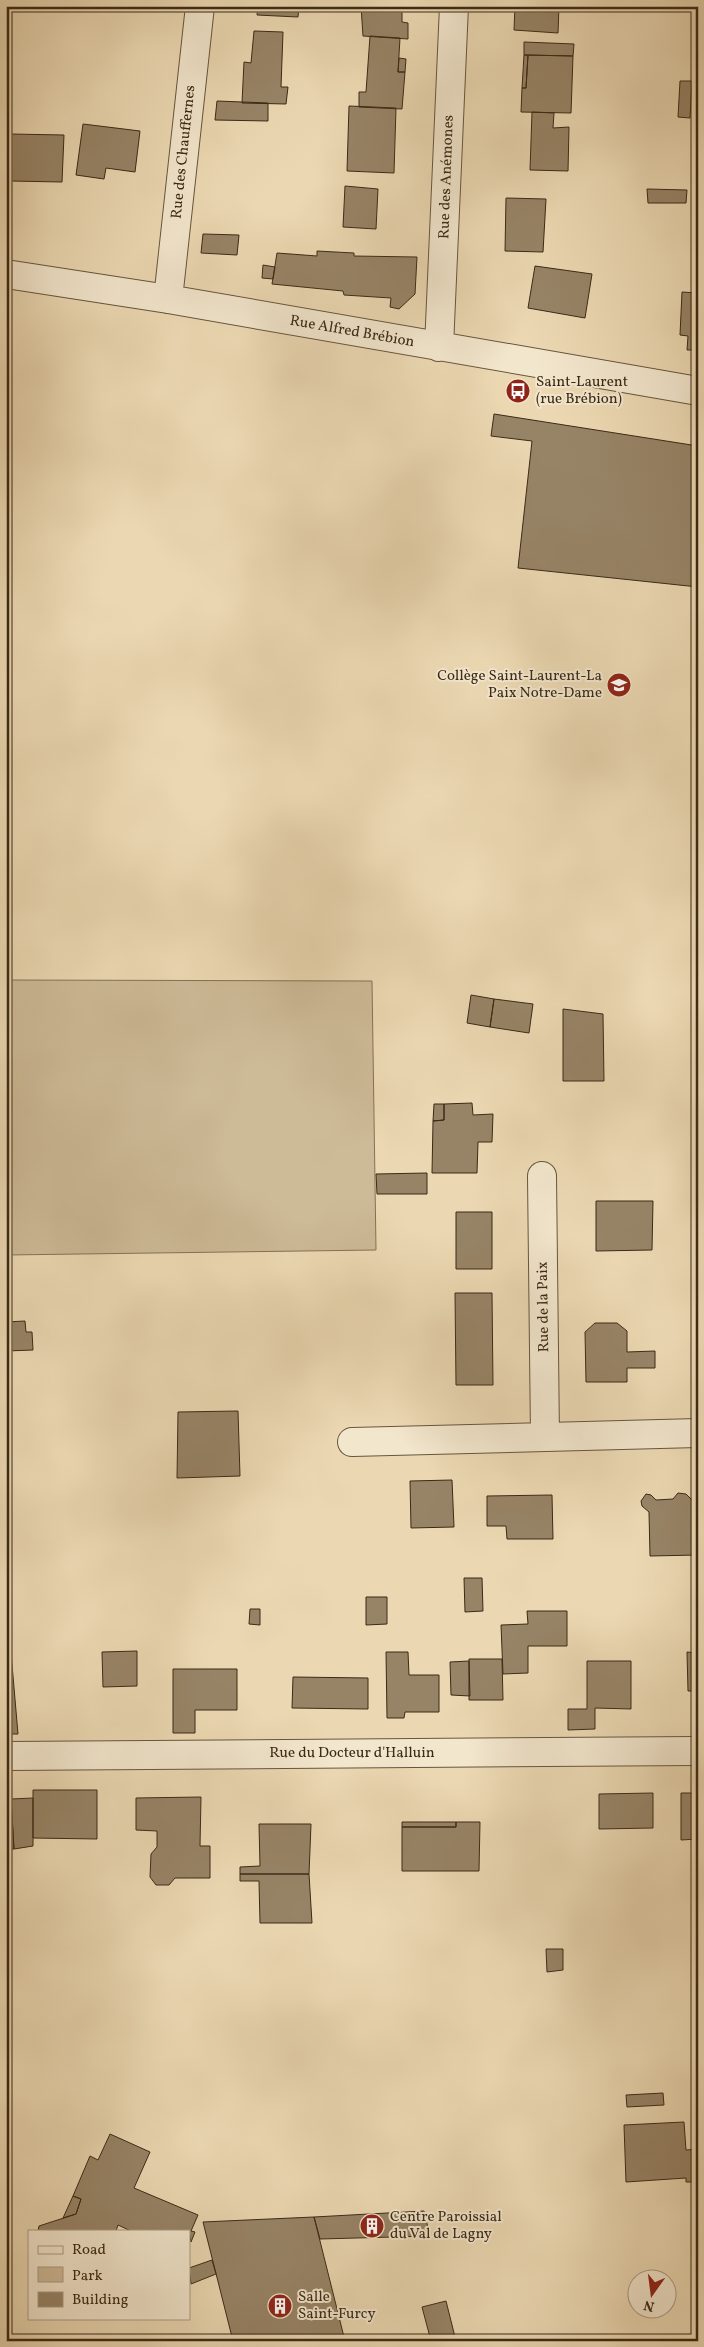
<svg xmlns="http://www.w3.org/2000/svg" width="704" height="2347" font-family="Vollkorn,serif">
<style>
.park{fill:#cdba97;stroke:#847256}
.building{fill:#978467;stroke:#3b2a16}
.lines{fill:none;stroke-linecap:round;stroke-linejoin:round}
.minor-casing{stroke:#67563d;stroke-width:30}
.minor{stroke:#f2e6cd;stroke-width:28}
.labels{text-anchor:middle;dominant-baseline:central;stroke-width:4;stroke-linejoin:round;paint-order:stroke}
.street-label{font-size:15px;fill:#3b2a16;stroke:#f2e6cd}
.poi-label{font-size:15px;fill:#3b2a16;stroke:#f2e6cd;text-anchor:start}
</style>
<rect width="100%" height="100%" fill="#ebd8b2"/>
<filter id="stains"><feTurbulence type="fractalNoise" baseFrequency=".004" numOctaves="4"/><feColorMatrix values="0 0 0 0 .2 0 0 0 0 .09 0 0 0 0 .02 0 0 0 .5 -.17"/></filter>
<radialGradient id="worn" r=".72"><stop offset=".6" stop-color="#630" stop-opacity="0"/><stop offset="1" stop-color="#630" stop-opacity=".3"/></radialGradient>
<path class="park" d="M6,980L372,981L376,1250L6,1255Z"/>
<path class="building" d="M258,6H299L298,17L257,15Z
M361,6H402V22L408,23V39L363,36Z
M515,6H559L558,33L514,30Z
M673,6H695V11H673Z
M254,31L283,32L281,87H288L286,104L242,103L244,62L251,63Z
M370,36L400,38L398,72H405L402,109L359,107V92H366Z
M524,42L574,44L573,56L524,55Z
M524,55H528L526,88H522Z
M528,55L573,56L571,113L521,112L522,88H526Z
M399,58L406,59L405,72H398Z
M6,66H10V114H6Z
M680,81H692L690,118L678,117Z
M217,101L268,103V121L215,120Z
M349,106L396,108L394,173L347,171Z
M532,112L554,113L553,128L569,127L568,171L530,170Z
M83,124L140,131L135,172L106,168L104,179L76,175Z
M11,134L64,135L62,182L10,181Z
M345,186L378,189L376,229L343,227Z
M647,189L687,190L686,203H648Z
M506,198L546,199L543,252L505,251Z
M203,234L239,235L237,255L201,253Z
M317,251L354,253V256L417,257L415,294L399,309L390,307L391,298L344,295L343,291L272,284L277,253L317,256Z
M263,265L275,267L273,279L262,278Z
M535,266L592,274L585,318L528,308Z
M682,292L698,293V350H687L688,336L680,335Z
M494,414L698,446V587L518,568L532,441L491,436Z
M471,995L494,999L490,1027L467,1023Z
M494,999L533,1004L529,1033L490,1027Z
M563,1009L603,1014L604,1081H563Z
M472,1103L473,1115L493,1114L492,1142H478L477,1173H432L433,1121L444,1120V1104Z
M434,1104H444V1120L433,1121Z
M427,1173V1194H377L376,1174Z
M596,1201H653L652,1250L596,1251Z
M456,1212H492V1269H456Z
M455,1293H492L493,1385H456Z
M25,1321L26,1332H32L33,1350L6,1351V1322Z
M595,1323H617L627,1331V1352L655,1351V1368H627V1382H586L585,1332Z
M238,1411L240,1476L177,1478L178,1412Z
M452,1480L454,1527L411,1528L410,1481Z
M678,1493L686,1494L691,1499L698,1498V1555L650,1556L649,1512L642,1506L641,1501L646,1494L651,1495L656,1500L673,1499Z
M552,1495L553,1539H507L506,1526H487V1496Z
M464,1578H482L483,1611L465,1612Z
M366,1597H387V1624L366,1625Z
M6,1599L11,1653H6Z
M250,1609H260V1625L249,1624Z
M527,1611H567V1646H528V1673L503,1674L501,1625L528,1624Z
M137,1651V1686L103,1687L102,1652Z
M386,1652H408L409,1675H439V1712H405L404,1718H387Z
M687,1652L698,1653V1691H688Z
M6,1653H11L18,1734H6Z
M469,1659H502L503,1700H469Z
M469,1661L470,1696L451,1695L450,1662Z
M587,1661H631V1709L595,1708V1729L568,1730V1709H587Z
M173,1669H237V1710H195V1733H173Z
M293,1677L368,1678V1709L292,1708Z
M33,1790H97V1839L33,1838Z
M653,1793V1828L599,1829V1794Z
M681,1793H698V1839L681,1840Z
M201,1797L200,1846H210V1878H175L169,1885H156L150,1877L151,1854L157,1847V1831L136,1830V1798Z
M33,1798V1846L14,1849L11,1799Z
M11,1799L14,1849H6V1800Z
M402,1822H456V1827H402Z
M456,1822H480L479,1871H402V1827H456Z
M259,1824H311L309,1874H240V1867L260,1866Z
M240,1874H309L312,1923H260L259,1881H240Z
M546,1949H563V1970L547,1972Z
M663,2093L664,2105L627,2107L626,2095Z
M684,2122L686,2150L698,2149V2182H686V2178L626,2182L624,2125Z
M110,2134L150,2152L134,2188L198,2215L191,2231L195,2232L191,2242L189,2231H131L118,2225L116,2231H38L39,2226L76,2214L81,2199L73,2196L90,2156L98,2160Z
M73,2196L81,2199L76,2214L63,2218Z
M424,2211L430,2236L320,2239L314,2217Z
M314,2217L344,2337L301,2341H233L203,2222Z
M212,2260L216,2274L191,2284L189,2268Z
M446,2301L456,2341H431L422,2307Z
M344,2337L345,2341H327L326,2338Z"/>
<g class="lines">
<defs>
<path id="minor" d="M6,274L168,299L698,391
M168,299L200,6
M439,347L454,6
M542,1176L545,1437
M352,1442L698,1433
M6,1756L698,1751"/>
</defs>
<use href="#minor" class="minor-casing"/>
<use href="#minor" class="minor"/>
</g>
<defs>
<symbol id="bus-disc" viewBox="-11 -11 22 22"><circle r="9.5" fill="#8f2418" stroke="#f2e6cd"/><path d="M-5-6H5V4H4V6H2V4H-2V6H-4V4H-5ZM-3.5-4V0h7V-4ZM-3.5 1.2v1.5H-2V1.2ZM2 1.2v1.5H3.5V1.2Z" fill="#fff"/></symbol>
<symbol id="school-disc" viewBox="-11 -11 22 22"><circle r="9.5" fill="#8f2418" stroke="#f2e6cd"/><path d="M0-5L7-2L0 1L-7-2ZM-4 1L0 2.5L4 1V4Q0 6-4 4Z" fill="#fff"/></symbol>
<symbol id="building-disc" viewBox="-11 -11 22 22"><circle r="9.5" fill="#8f2418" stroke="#f2e6cd"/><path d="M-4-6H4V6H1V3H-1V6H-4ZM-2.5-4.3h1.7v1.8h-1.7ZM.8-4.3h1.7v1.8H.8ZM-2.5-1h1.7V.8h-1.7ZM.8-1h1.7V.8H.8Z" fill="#fff"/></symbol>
</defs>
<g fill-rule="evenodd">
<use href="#bus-disc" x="504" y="377" width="28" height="28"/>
<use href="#school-disc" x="605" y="671" width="28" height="28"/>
<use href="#building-disc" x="358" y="2212" width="28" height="28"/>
<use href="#building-disc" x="266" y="2292" width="28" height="28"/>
</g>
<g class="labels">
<g class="street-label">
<text transform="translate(184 152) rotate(-84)">Rue des Chauffernes</text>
<text transform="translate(447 177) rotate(-88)">Rue des Anémones</text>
<text transform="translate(352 332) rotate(10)">Rue Alfred Brébion</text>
<text transform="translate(544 1307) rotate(-91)">Rue de la Paix</text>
<text x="352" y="1753">Rue du Docteur d'Halluin</text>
</g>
<g class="poi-label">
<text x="536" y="382">Saint-Laurent<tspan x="536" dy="17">(rue Brébion)</tspan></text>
<text x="602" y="676" text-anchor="end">Collège Saint-Laurent-La<tspan x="602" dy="17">Paix Notre-Dame</tspan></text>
<text x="390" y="2217">Centre Paroissial<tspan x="390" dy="17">du Val de Lagny</tspan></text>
<text x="298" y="2297">Salle<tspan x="298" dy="17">Saint-Furcy</tspan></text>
</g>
</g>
<rect width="704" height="2347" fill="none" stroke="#ebd8b2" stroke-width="25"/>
<rect x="8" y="8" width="689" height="2332" fill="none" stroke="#3b2a16" stroke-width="2.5"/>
<rect x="12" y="12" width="679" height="2322" fill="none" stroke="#3b2a16"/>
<rect x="28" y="2230" width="162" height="90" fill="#f2e6cd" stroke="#a99b84"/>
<rect x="38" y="2246" width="25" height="8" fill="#f2e6cd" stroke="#a99b84"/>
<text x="72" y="2254" font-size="15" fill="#3b2a16">Road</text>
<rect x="38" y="2267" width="25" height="15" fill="#cdba97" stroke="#a99b84"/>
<text x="72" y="2280" font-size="15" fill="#3b2a16">Park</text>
<rect x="38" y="2292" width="25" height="15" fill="#978467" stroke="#a99b84"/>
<text x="72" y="2304" font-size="15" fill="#3b2a16">Building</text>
<g transform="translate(652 2294) rotate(194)"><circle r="24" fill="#f2e6cd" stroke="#a99b84"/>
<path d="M0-4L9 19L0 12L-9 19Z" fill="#8f2418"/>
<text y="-8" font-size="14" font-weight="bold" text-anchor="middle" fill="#3b2a16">N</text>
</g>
<rect width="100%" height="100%" filter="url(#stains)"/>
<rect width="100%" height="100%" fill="url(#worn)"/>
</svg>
